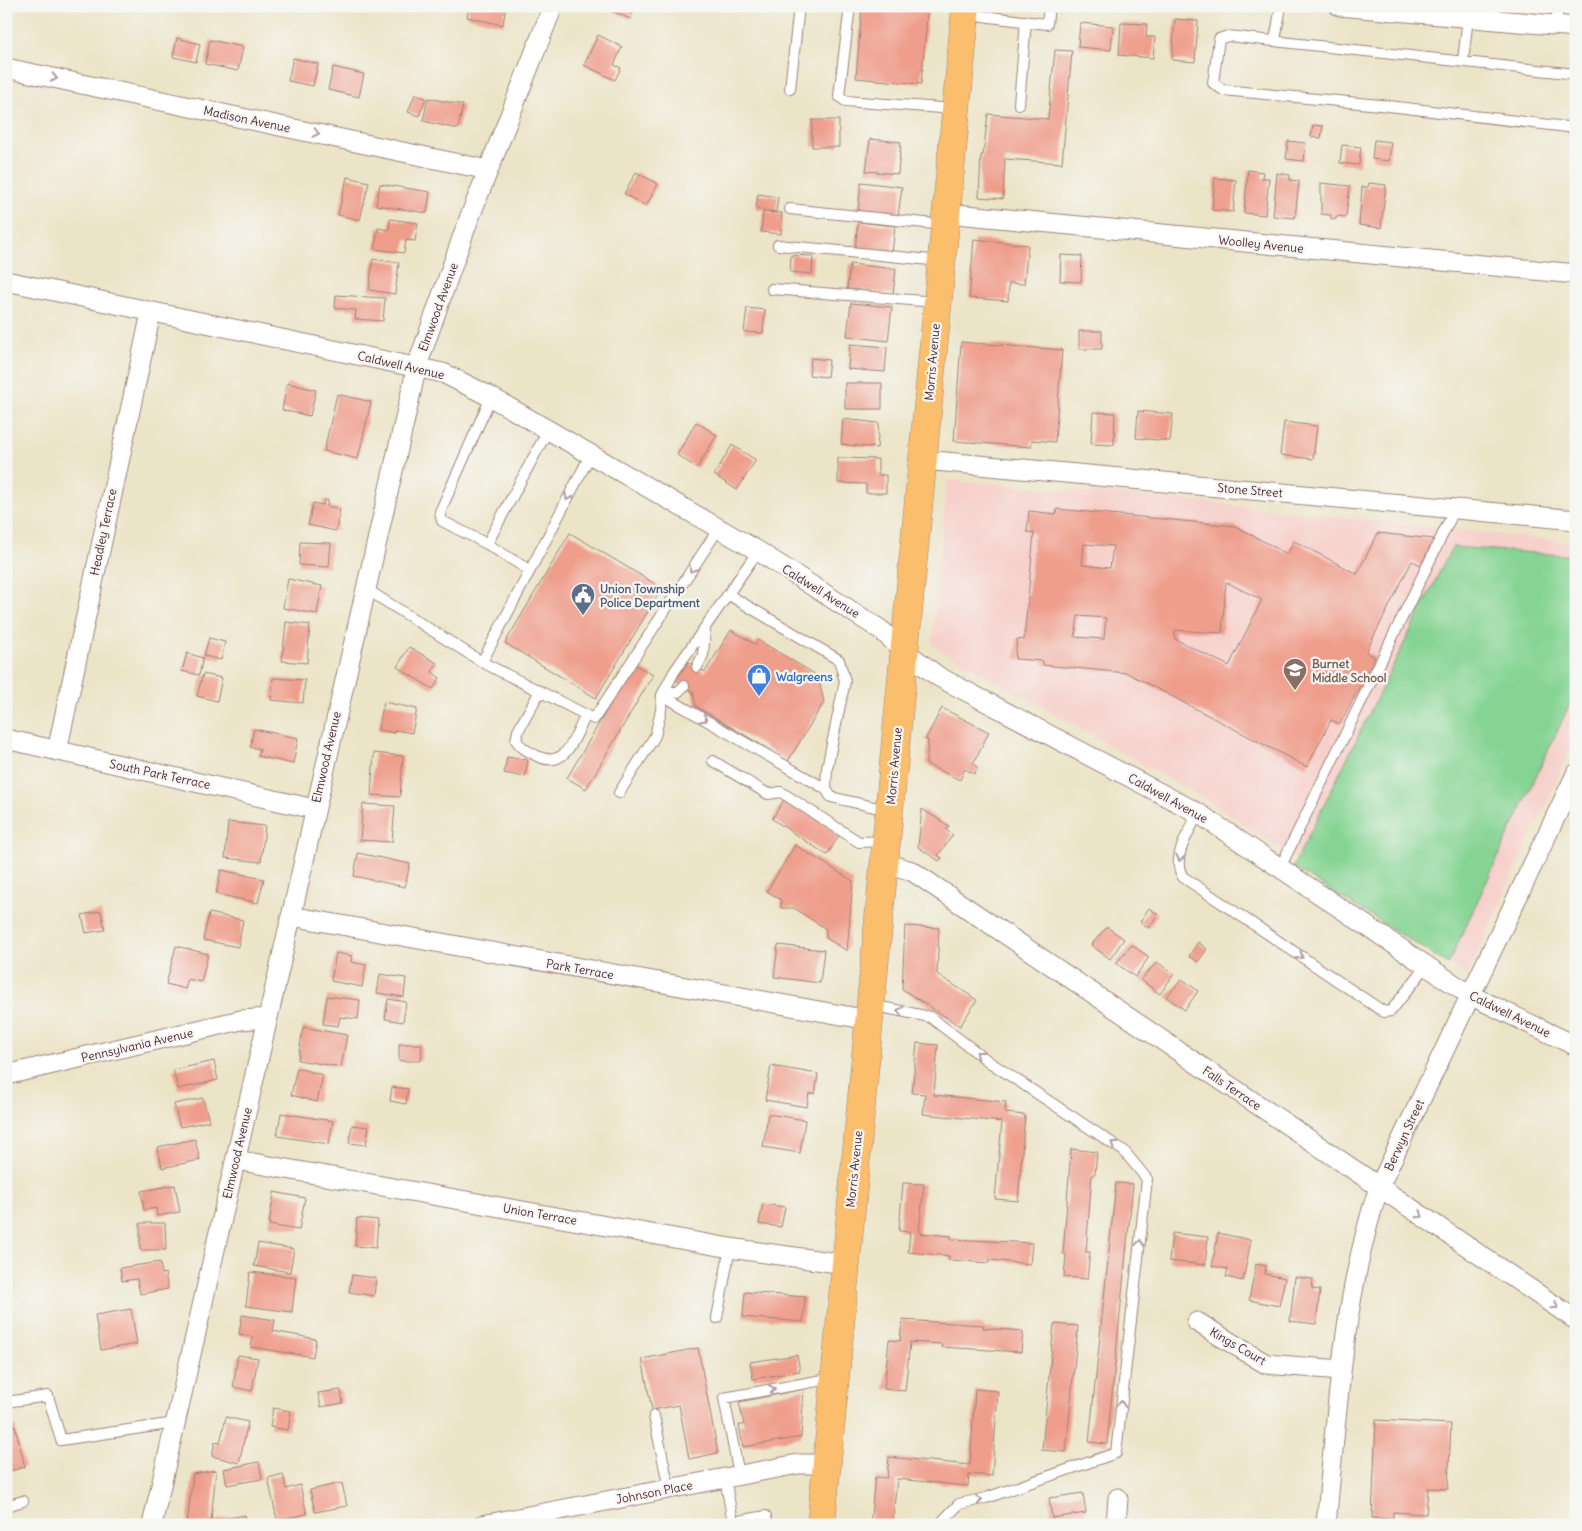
<svg xmlns="http://www.w3.org/2000/svg" width="1582" height="1531" font-family="Delius,sans-serif">
<style>
.built{fill:#f7d0cb}
.green{fill:#85d493;stroke:#687a5f}
.building{fill:#ef9e8c;fill-rule:evenodd}
.lines{fill:none;stroke-linecap:round;stroke-linejoin:round}
.lane-casing{stroke:#9b8279;stroke-width:12}
.street-casing{stroke:#9b8279;stroke-width:21}
.primary-casing{stroke:#9b8279;stroke-width:29}
.lane{stroke:#fff;stroke-width:10}
.street{stroke:#fff;stroke-width:19}
.primary{stroke:#fabe6d;stroke-width:28}
.oneway{stroke:#ae9aa0}
.labels{text-anchor:middle;dominant-baseline:central;stroke-width:4.5;stroke-linejoin:round;paint-order:stroke}
.street-label{font-size:12px;fill:#4a1f2b;stroke:#f6f6f2}
.service-label{font-size:12px;font-weight:bold;fill:#4e5e75;stroke:#f6f6f2;text-anchor:start}
.education-label{font-size:12px;font-weight:bold;fill:#785e54;stroke:#f6f6f2;text-anchor:start}
.shop-label{font-size:12px;font-weight:bold;fill:#366cbe;stroke:#f6f6f2;text-anchor:start}
</style>
<rect width="100%" height="100%" fill="#f6f6f2"/>
<filter id="ink" filterUnits="userSpaceOnUse"><feTurbulence type="fractalNoise" baseFrequency=".02" numOctaves="2"/><feDisplacementMap in="SourceGraphic" scale="10" xChannelSelector="R" yChannelSelector="G"/><feConvolveMatrix kernelMatrix="1 2 1 2 8 2 1 2 1" color-interpolation-filters="sRGB"/></filter>
<filter id="wash" filterUnits="userSpaceOnUse"><feTurbulence type="fractalNoise" baseFrequency=".0096" numOctaves="4" result="noise"/><feDisplacementMap in="SourceGraphic" scale="20" xChannelSelector="R" yChannelSelector="G"/><feGaussianBlur stdDeviation="1.12" result="paint"/><feColorMatrix in="noise" values="0 0 0 0 0 0 0 0 0 0 0 0 0 0 0 0 0 1.4 0 .05"/><feComposite in="paint" operator="in"/></filter>
<g filter="url(#wash)">
<rect width="100%" height="100%" fill="#ece4c7"/>
<path class="built" d="M947,480L1213,503L1576,543V738L1467,976L1222,809L932,645Z"/>
<path class="green" d="M1452,547L1576,556V691L1448,964L1293,867Z"/>
<g id="blocks">
<path class="building" d="M469,6H506L503,25L467,17Z
M607,6H636L630,19L606,8Z
M862,6H928L921,84L856,78Z
M1175,19L1198,21L1195,62L1172,60Z
M1080,23L1113,26L1111,50L1078,47Z
M1121,23L1147,24L1146,37H1155L1153,58L1119,55Z
M598,35L622,47L614,65L621,68L615,80L584,65Z
M177,38L200,44L196,62L173,57Z
M210,40L243,47L238,71L205,64Z
M1055,50L1072,51L1062,163L1005,159L1003,199L979,197L981,155H983L988,114L1048,119Z
M293,58L318,64L313,86L288,81Z
M333,67L364,74L359,97L328,90Z
M415,94L426,98L419,116L408,112Z
M428,98L463,105L458,129L423,121Z
M812,120H839V147H812Z
M1313,125L1323,126L1321,138L1311,137Z
M870,139L901,142L898,174L866,171Z
M1374,140L1391,142L1389,161L1372,159Z
M1288,141L1306,143L1304,161L1286,159Z
M1342,145L1361,147L1359,165L1340,163Z
M1248,170L1263,172L1262,178H1269L1265,215L1244,213Z
M636,172L658,184L646,206L624,194Z
M1277,173L1290,175V180L1299,181L1295,218L1273,216Z
M347,177L369,182L360,220L338,215Z
M1215,178L1236,180L1233,212L1212,210Z
M861,182L902,187L898,216L858,212Z
M1321,183L1350,186L1346,217L1337,216L1336,219H1331V215L1321,214Z
M1369,183L1386,185L1381,228L1359,225L1362,187H1368Z
M380,184L430,192L427,213L376,205Z
M758,194L778,197L776,212L756,209Z
M763,212L782,213L781,234L761,232Z
M390,219L418,223L415,241L406,240L404,253L375,249L378,228L389,230Z
M858,222L895,226L892,253L855,249Z
M974,239L1028,245L1024,284L1009,283L1008,301L969,298Z
M791,255L813,256L812,274L790,272Z
M1061,255L1082,256L1081,282L1060,281Z
M373,259L399,263L395,294L369,290Z
M850,264L896,269L893,294L847,289Z
M336,295L385,298L383,321L355,319L356,310L335,308Z
M851,303L892,307L888,341L847,336Z
M747,308L765,310L763,333L744,332Z
M1079,331H1102V349H1079Z
M961,342L1062,350L1055,442L1032,440L1031,447L954,441Z
M850,344L887,347L885,372L848,369Z
M811,358L829,360L827,377L809,375Z
M287,383L316,390L310,416L282,410Z
M845,383H882V409H845Z
M337,394L371,402L358,459L324,451Z
M1138,411L1173,414L1170,441L1136,438Z
M1093,412L1115,413L1114,445L1091,444Z
M843,419L879,423L877,448L841,444Z
M696,422L717,435L697,468L677,455Z
M1284,422L1317,426L1313,459L1280,455Z
M732,445L756,460L737,490L714,475Z
M838,458L878,459V475H886V493H866V484L838,483Z
M324,500H328L327,506L340,509L336,531L308,525L313,503L323,505Z
M1057,509L1235,526L1287,554L1294,541L1357,574L1378,533L1434,539L1421,565L1412,561L1366,652L1375,657L1340,724L1331,720L1307,767L1127,673L1043,665V661L1015,659L1017,639L1024,640L1034,533L1027,532L1029,511L1056,514ZM1084,544L1113,546L1110,568L1082,565ZM1226,582L1262,600L1229,666L1175,639V630L1222,633ZM1078,616L1106,618L1104,639L1075,637Z
M570,533L662,588L596,698L505,643Z
M300,542L331,543L329,567L299,565Z
M288,579L322,586L317,614L283,608Z
M286,622L310,625L307,663L282,661Z
M731,630L755,644L758,640L818,676L824,702L788,761L696,706L693,692L676,680L688,662L705,672Z
M209,638L225,642L221,660L204,656Z
M409,647L437,663L432,672L440,678L433,689L397,667Z
M187,653L203,658L199,675L182,671Z
M634,664L653,675L586,789L567,778Z
M203,674L222,678L217,701L197,696Z
M273,678L305,680L303,703L271,700Z
M384,702L417,709L412,733L395,730L394,733L378,730Z
M942,708L989,732L973,764L978,768L974,774L965,769L960,780L926,764L928,740H925Z
M254,729L298,738L293,764L258,756L260,749L250,747Z
M374,753L403,756L400,797L371,795Z
M507,757L528,760L525,777L504,773Z
M785,798L840,834L827,855L772,819Z
M363,804L395,806L392,842L360,840Z
M922,809L949,826L946,830L953,835L938,855L942,858L939,861L918,847Z
M228,822L265,826L261,862L225,858Z
M795,845L853,881L847,951L826,938V929L794,908H781V900L767,891Z
M358,853L410,864L405,887L354,876Z
M221,870L264,879L258,903L216,894Z
M1149,908L1158,914L1149,928L1140,922Z
M101,911L105,930L86,933L82,915Z
M209,913L243,920L238,947L203,940Z
M905,926L939,928L937,974L977,1000L960,1026L902,989Z
M1107,927L1124,939L1110,959L1091,945Z
M1198,942L1207,949L1198,962L1189,956Z
M778,945L824,950L820,983L774,977Z
M1132,945L1149,957L1135,977L1116,963Z
M176,946L208,954L201,982L188,979L185,989L166,984Z
M336,953L352,956L351,962L366,965L362,987L331,981Z
M1157,962L1174,974L1160,994L1141,980Z
M380,974L406,978L404,997L377,993Z
M1182,979L1198,991L1185,1010L1166,997Z
M327,996L360,1000L358,1019L340,1017L338,1026L323,1024Z
M388,999L406,1002L403,1022L385,1019Z
M303,1027L347,1035L341,1067L298,1060Z
M917,1043L938,1045L934,1095L1006,1102L1005,1113L1025,1115L1018,1201L995,1199L1002,1122L923,1114L925,1094L912,1093Z
M399,1044H422L421,1061H399Z
M214,1061L218,1080L178,1089L173,1070Z
M771,1066L818,1074L815,1094L809,1093L807,1107L765,1100Z
M297,1068L323,1075L317,1102L291,1095Z
M392,1087L408,1089L406,1104L390,1101Z
M203,1098L209,1121L180,1127L174,1104Z
M281,1113L333,1121L329,1144L277,1136Z
M768,1114L805,1120L800,1153L763,1147Z
M352,1125L369,1127L366,1145L349,1143Z
M195,1139L200,1160L162,1168L158,1147Z
M1071,1149L1097,1152L1095,1174H1092L1086,1252H1090L1087,1279L1064,1277L1066,1254H1063Z
M903,1183L924,1184L919,1233L951,1236V1239L1032,1243L1030,1264L989,1260V1263L949,1260V1256L908,1252L910,1232L899,1231Z
M1116,1183L1133,1184L1107,1444L1089,1442Z
M175,1185L180,1212L157,1216L156,1208L144,1210L141,1191Z
M274,1192L305,1198L299,1230L269,1225Z
M763,1204L785,1207L781,1227L759,1224Z
M357,1218L378,1220L376,1248L355,1246Z
M140,1223H165L166,1250H140Z
M1172,1233L1208,1237L1205,1265L1169,1261Z
M1218,1233L1251,1240L1243,1281L1226,1277L1228,1269L1212,1266Z
M258,1243L294,1249L290,1272L254,1266Z
M160,1262L162,1274L165,1273L168,1289L140,1294L137,1279L122,1281L120,1268Z
M1256,1264L1266,1266L1265,1274L1285,1278L1279,1306L1249,1300Z
M250,1272L296,1277L292,1312L246,1306Z
M352,1275L376,1278L374,1296L349,1292Z
M1295,1277L1313,1279L1312,1289L1320,1290L1316,1324L1290,1321Z
M745,1292L805,1297L803,1322L743,1317Z
M131,1309L137,1344L101,1350L95,1315Z
M242,1315L275,1320L273,1331L316,1339L313,1357L251,1347L253,1337L239,1334Z
M902,1320L984,1325L983,1328L1023,1331L1021,1352L941,1347L942,1344L910,1342L905,1391L884,1389L889,1340L900,1341Z
M1054,1324L1078,1326L1066,1452L1042,1450Z
M698,1348L718,1453L689,1459L679,1405L652,1410L642,1359Z
M238,1355L258,1358L252,1391L233,1387Z
M797,1355L800,1371L753,1379L750,1362Z
M804,1389L801,1437L743,1447L739,1425H744L739,1402Z
M975,1389L998,1391L992,1476L969,1474L968,1486L897,1479L892,1525H870L875,1477L887,1478L889,1457L970,1465Z
M341,1390L343,1403L321,1407L318,1393Z
M273,1408L291,1411L288,1430L270,1427Z
M226,1417L248,1422L239,1463L212,1456L215,1442L220,1443Z
M1376,1420L1451,1424L1448,1489L1428,1488L1426,1514L1393,1512V1519L1372,1518Z
M15,1426L25,1467L6,1472V1428Z
M259,1462L262,1479L227,1485L224,1469Z
M216,1470L211,1521L245,1515L247,1525H187L193,1474Z
M283,1474L286,1489L300,1485L307,1514L277,1520L268,1478Z
M342,1483L347,1506L315,1512L310,1490Z
M1083,1493L1086,1513L1052,1518L1049,1498Z"/>
</g>
</g>
<g filter="url(#ink)">
<use href="#blocks" fill-opacity="0" stroke="#9b8279" stroke-width="1"/>
<g class="lines">
<defs>
<path id="lane" d="M850,6L839,96L845,101L955,109
M966,14L1047,24L1049,6
M1556,25L1558,6
M1275,40L1281,6
M1463,61L1468,17
M1576,74L1228,36L1219,39L1213,83L1223,90L1380,105L1576,128
M790,89L799,6
M1019,104L1026,21
M790,209L944,225
M778,245L941,261
M772,289L936,302
M491,397L440,512L442,521L487,544L548,430
M487,544L529,570
M366,589L482,662L594,719L719,528
M729,595L839,660L845,681L827,768L826,789
M482,662L591,454
M697,667L703,655L705,629
M540,691L518,731L516,740C522,749 528,751 537,756C567,770 574,737 586,715
M664,691L678,692L684,686
M662,695L826,789L831,797L887,810
M713,761L768,794L781,792L859,842L886,841
M619,793L655,736L661,710L662,695L674,672L758,551
M1198,813C1190,832 1170,857 1183,877L1378,1008L1384,1012L1391,1011L1427,965
M1280,868L1455,509
M871,1005L930,1017L988,1061L1124,1151L1147,1179L1116,1453L986,1498L959,1504L939,1525
M717,1318L730,1248
M6,1402L48,1396L61,1440L175,1423
M654,1416L669,1489
M739,1475L724,1398L834,1378
M725,1478L733,1522
M6,1506L23,1501
M717,1525L766,1516L767,1525"/>
<path id="street" d="M1339,6L1576,27
M6,68L488,170
M946,213L1576,274
M6,281L443,373L491,397L758,551L881,630L904,651L939,677L1198,813L1470,995L1576,1046
M924,460L1576,520
M6,739L314,809
M57,751L151,313
M885,863L912,871L1576,1320
M291,916L869,1020
M6,1075L241,1020L268,1018
M236,1160L730,1248L845,1264
M1197,1322L1266,1364L1341,1370
M152,1525L417,366L467,224L553,6
M482,1525L798,1464H827
M1116,1525L1118,1498
M1326,1525C1337,1412 1343,1296 1379,1187L1576,774"/>
<path id="primary" d="M821,1525L966,6"/>
</defs>
<use href="#lane" class="lane-casing"/>
<use href="#street" class="street-casing"/>
<use href="#primary" class="primary-casing"/>
<use href="#lane" class="lane"/>
<use href="#street" class="street"/>
<use href="#primary" class="primary"/>
</g>
<defs><path id="oneway-chevron" d="M-2-3.5L2.5 0L-2 3.5" fill="none" stroke-width="1.6" stroke-linecap="round" stroke-linejoin="round" transform="scale(1.25)"/></defs>
<g class="oneway">
<use href="#oneway-chevron" transform="translate(54 78) rotate(12)"/>
<use href="#oneway-chevron" transform="translate(316 133) rotate(12)"/>
<use href="#oneway-chevron" transform="translate(568 497) rotate(118)"/>
<use href="#oneway-chevron" transform="translate(692 569) rotate(123)"/>
<use href="#oneway-chevron" transform="translate(704 719) rotate(30)"/>
<use href="#oneway-chevron" transform="translate(1180 858) rotate(103)"/>
<use href="#oneway-chevron" transform="translate(1300 956) rotate(34)"/>
<use href="#oneway-chevron" transform="translate(900 1011) rotate(-169)"/>
<use href="#oneway-chevron" transform="translate(979 1054) rotate(-142)"/>
<use href="#oneway-chevron" transform="translate(1114 1144) rotate(-146)"/>
<use href="#oneway-chevron" transform="translate(1420 1215) rotate(34)"/>
<use href="#oneway-chevron" transform="translate(1140 1243) rotate(-83)"/>
<use href="#oneway-chevron" transform="translate(1555 1306) rotate(34)"/>
<use href="#oneway-chevron" transform="translate(772 1389) rotate(-11)"/>
<use href="#oneway-chevron" transform="translate(1121 1404) rotate(-83)"/>
<use href="#oneway-chevron" transform="translate(979 1500) rotate(-13)"/>
</g>
</g>
<defs>
<symbol id="civic-pin" viewBox="-11 -11 22 30"><path d="M0 17L-7.5 6A9.5 9.5 0 1 1 7.5 6Z" fill="#5c6f8a" stroke="#f6f6f2"/><path d="M-.6-6.5H3V-4.5H.6V-3L4-1V1h2V6H-6V1h2V-1L-.6-3ZM-1.2 2.5V6h2.4V2.5Z" fill="#fff"/></symbol>
<symbol id="school-pin" viewBox="-11 -11 22 30"><path d="M0 17L-7.5 6A9.5 9.5 0 1 1 7.5 6Z" fill="#8d6e63" stroke="#f6f6f2"/><path d="M0-5L7-2L0 1L-7-2ZM-4 1L0 2.5L4 1V4Q0 6-4 4Z" fill="#fff"/></symbol>
<symbol id="shop-pin" viewBox="-11 -11 22 30"><path d="M0 17L-7.5 6A9.5 9.5 0 1 1 7.5 6Z" fill="#3f7fe0" stroke="#f6f6f2"/><path d="M-5-2.5h2.3a2.7 3.5 0 0 1 5.4 0H5L5.5 6h-11ZM-1.5-2.5h3a1.5 2.3 0 0 0-3 0Z" fill="#fff"/></symbol>
</defs>
<g fill-rule="evenodd">
<use href="#civic-pin" x="569" y="581" width="28" height="38"/>
<use href="#school-pin" x="1281" y="656" width="28" height="38"/>
<use href="#shop-pin" x="745" y="662" width="28" height="38"/>
</g>
<g class="labels">
<g class="street-label">
<text transform="translate(247 119) rotate(12)">Madison Avenue</text>
<text transform="translate(1261 244) rotate(6)">Woolley Avenue</text>
<text transform="translate(438 307) rotate(-70)">Elmwood Avenue</text>
<text transform="translate(932 362) rotate(-85)">Morris Avenue</text>
<text transform="translate(401 365) rotate(13)">Caldwell Avenue</text>
<text transform="translate(1250 490) rotate(5)">Stone Street</text>
<text transform="translate(103 532) rotate(-78)">Headley Terrace</text>
<text transform="translate(821 591) rotate(32)">Caldwell Avenue</text>
<text transform="translate(326 757) rotate(-77)">Elmwood Avenue</text>
<text transform="translate(894 766) rotate(-85)">Morris Avenue</text>
<text transform="translate(160 774) rotate(12)">South Park Terrace</text>
<text transform="translate(1168 798) rotate(29)">Caldwell Avenue</text>
<text transform="translate(580 969) rotate(10)">Park Terrace</text>
<text transform="translate(1510 1014) rotate(26)">Caldwell Avenue</text>
<text transform="translate(137 1045) rotate(-13)">Pennsylvania Avenue</text>
<text transform="translate(1232 1088) rotate(34)">Falls Terrace</text>
<text transform="translate(1404 1135) rotate(-65)">Berwyn Street</text>
<text transform="translate(237 1153) rotate(-77)">Elmwood Avenue</text>
<text transform="translate(854 1169) rotate(-84)">Morris Avenue</text>
<text transform="translate(540 1214) rotate(10)">Union Terrace</text>
<text transform="translate(1238 1346) rotate(30)">Kings Court</text>
<text transform="translate(654 1492) rotate(-11)">Johnson Place</text>
</g>
<g class="service-label">
<text x="600" y="588">Union Township<tspan x="600" dy="14">Police Department</tspan></text>
</g>
<g class="education-label">
<text x="1312" y="663">Burnet<tspan x="1312" dy="14">Middle School</tspan></text>
</g>
<g class="shop-label">
<text x="776" y="676">Walgreens</text>
</g>
</g>
<rect width="1582" height="1531" fill="none" stroke="#f6f6f2" stroke-width="25"/>
</svg>
